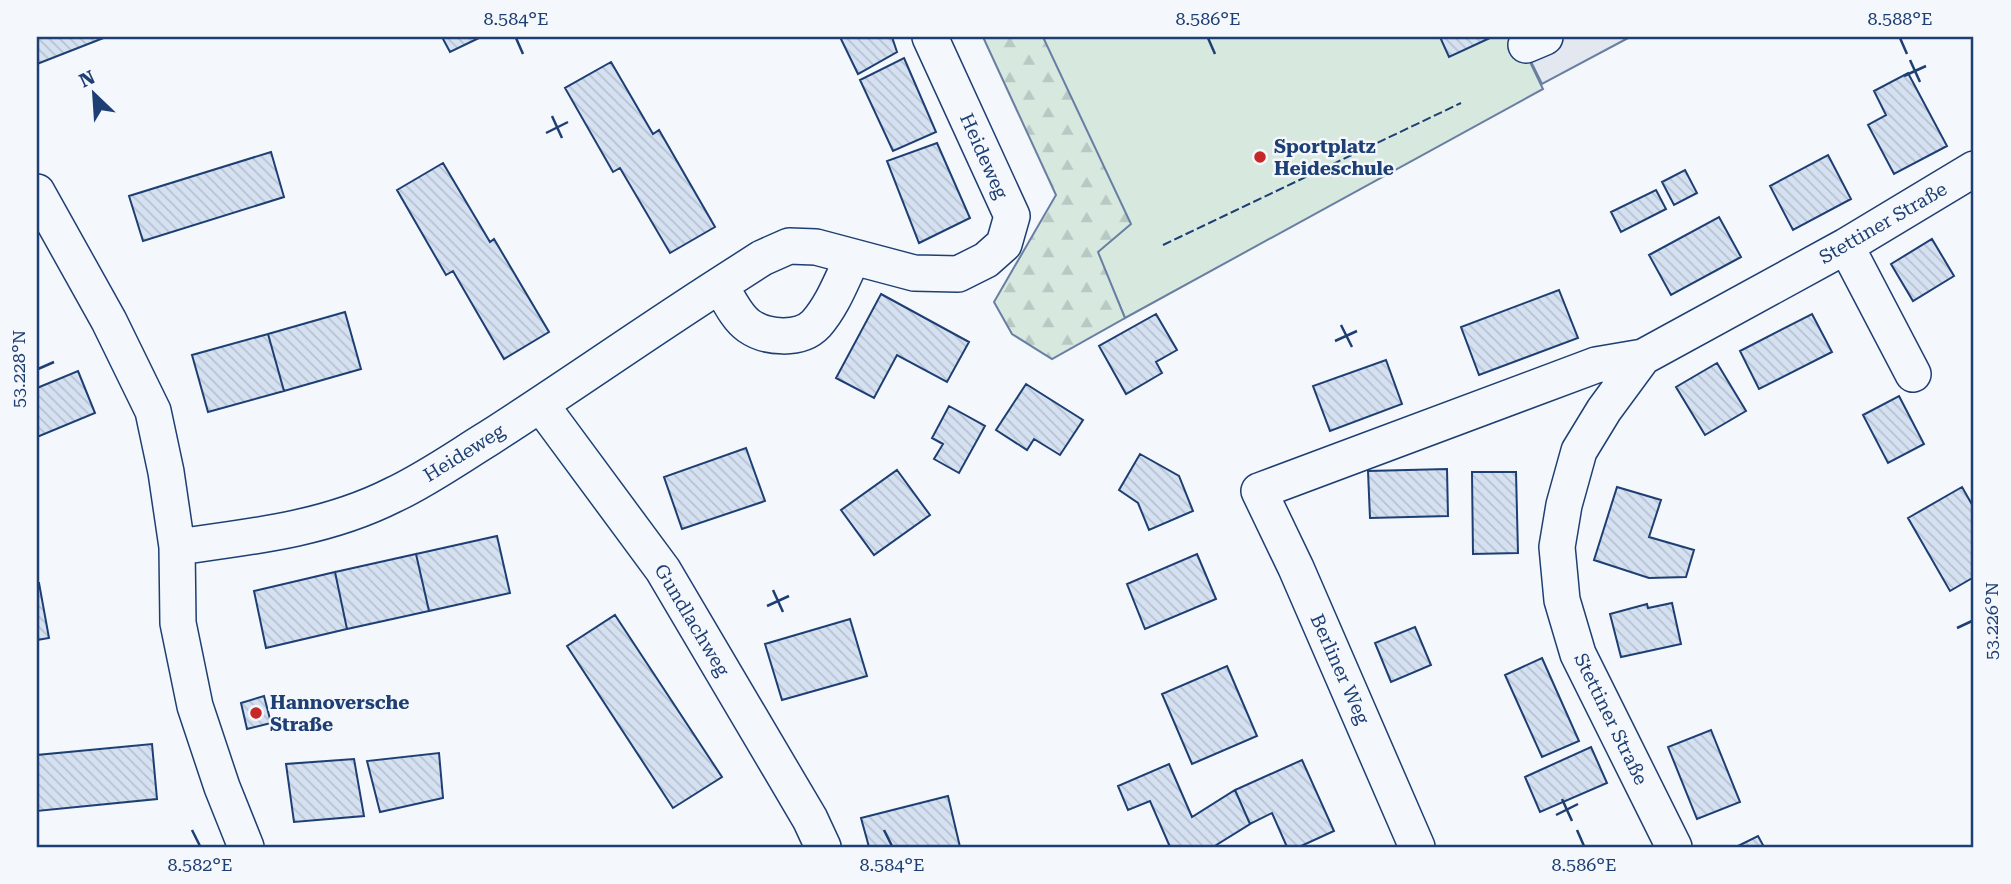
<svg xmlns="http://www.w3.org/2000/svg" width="2011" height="884" font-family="'Roboto Serif',serif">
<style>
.grass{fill:#d7e8df;stroke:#687fa3;stroke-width:2}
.forest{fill:url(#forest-firs);stroke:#687fa3;stroke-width:2}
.parking{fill:#e3e8f0;stroke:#687fa3;stroke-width:2}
.building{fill:url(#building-back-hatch);stroke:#1d3f73;stroke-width:2}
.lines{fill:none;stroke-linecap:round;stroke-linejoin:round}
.minor-casing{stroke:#1d3f73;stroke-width:38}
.minor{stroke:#f4f7fb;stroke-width:35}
.fence{stroke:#1d3f73;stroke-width:2;stroke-dasharray:9 3.5;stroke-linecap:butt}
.ticks{fill:none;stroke:#1d3f73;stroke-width:2.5}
.poi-dot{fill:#c62828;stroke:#f4f7fb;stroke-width:2.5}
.labels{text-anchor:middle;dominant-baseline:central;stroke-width:5;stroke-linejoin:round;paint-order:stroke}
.poi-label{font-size:19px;font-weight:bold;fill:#1d3f73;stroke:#f4f7fb;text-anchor:start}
.street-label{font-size:19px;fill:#1d3f73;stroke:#f4f7fb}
.neatline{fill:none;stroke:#1d3f73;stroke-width:2.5}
.ticks-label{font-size:18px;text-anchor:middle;fill:#1d3f73}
</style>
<defs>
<pattern id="forest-firs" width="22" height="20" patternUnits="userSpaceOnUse" patternTransform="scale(1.75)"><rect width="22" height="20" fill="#d7e8df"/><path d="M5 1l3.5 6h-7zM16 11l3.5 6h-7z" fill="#b8c8c3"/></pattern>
<pattern id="building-back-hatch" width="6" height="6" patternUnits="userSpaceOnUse" patternTransform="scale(1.75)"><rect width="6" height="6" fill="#d5e0f0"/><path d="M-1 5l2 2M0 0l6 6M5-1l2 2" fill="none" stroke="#b6c1d1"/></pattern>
</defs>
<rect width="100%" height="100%" fill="#f4f7fb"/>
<path class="grass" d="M1043,37H1518L1543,89L1125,318L1097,252Z"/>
<path class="forest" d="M983,37H1043L1131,224L1098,252L1125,318L1052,359L1012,334L994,302L1056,195Z"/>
<path class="parking" d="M1519,37H1630L1542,84Z"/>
<path class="building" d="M37,37H106L37,64Z
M442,37H481L450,52Z
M840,37H892L897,52L858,74Z
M1440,37H1492L1449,57Z
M904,58L936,132L893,151L860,80Z
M611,62L653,134L659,130L715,227L670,253L620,168L613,172L565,88Z
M1908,73L1947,146L1894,174L1868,125L1886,115L1874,91Z
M937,143L970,218L919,243L887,161Z
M271,152L284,197L143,241L129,196Z
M1828,155L1851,199L1793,230L1770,186Z
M443,163L490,242L494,239L549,332L504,359L453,271L446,275L397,190Z
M1685,170L1697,193L1674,205L1662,182Z
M1656,190L1666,209L1621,232L1611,212Z
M1719,217L1741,257L1671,295L1649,255Z
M1932,239L1954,276L1913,301L1891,264Z
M1559,290L1578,338L1479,375L1461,327Z
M881,294L969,342L947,382L897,355L874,398L836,378Z
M345,312L361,369L284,391L268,334Z
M1156,314L1177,350L1156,362L1162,373L1126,394L1099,346Z
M1812,314L1832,352L1759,389L1740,351Z
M268,334L284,391L208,412L192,355Z
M1386,360L1402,404L1330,431L1313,386Z
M1717,363L1746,411L1705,435L1676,387Z
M78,371L95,413L37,437V388Z
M1026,384L1083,420L1060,455L1034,439L1027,450L996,430Z
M1899,396L1924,444L1888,463L1863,415Z
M949,406L985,426L959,473L934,459L943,444L932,438Z
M746,448L765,501L682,529L664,477Z
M1140,454L1179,476L1193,511L1149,530L1138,503L1119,490Z
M1447,469L1448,516L1370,518L1368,471Z
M897,470L930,515L874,555L841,510Z
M1472,472H1516L1518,553L1473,554Z
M1617,487L1661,500L1649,537L1694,550L1686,577L1649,578L1594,560Z
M1962,487L1974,508V577L1950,591L1908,518Z
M497,536L510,593L429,611L416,554Z
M416,554L429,611L347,629L335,572Z
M1197,554L1216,599L1145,629L1127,584Z
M335,572L347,629L266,648L254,591Z
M37,583H39L49,638L37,640Z
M1672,603L1681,644L1621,657L1610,614L1647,604L1648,608Z
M615,615L722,777L673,808L567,646Z
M850,619L867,676L782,700L765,644Z
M1415,627L1431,665L1391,682L1375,643Z
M1542,658L1579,741L1542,757L1505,675Z
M1227,666L1257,736L1192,764L1162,694Z
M264,696L271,723L247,729L241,703Z
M1711,730L1740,802L1697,819L1668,747Z
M152,744L157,799L37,811V755Z
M1591,747L1607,783L1540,812L1525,777Z
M439,753L443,798L380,812L367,761Z
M354,759L364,816L294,822L286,764Z
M1302,760L1334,831L1299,847H1287L1272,813L1250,824L1235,790Z
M1169,764L1192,817L1235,790L1250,824L1213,847H1170L1150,801L1128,810L1118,786Z
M948,796L960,847H869L861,818Z
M1758,836L1764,847H1736Z"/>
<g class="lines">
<defs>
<path id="minor" d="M1526,45L1545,37
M37,192L109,321L153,411L166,472L177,547L178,623L195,706L222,787L246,847
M1846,246L1913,374
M720,285L762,258L789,246L816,247L914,273L958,274L986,260L1004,244L1012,216L930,37
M541,405L663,570L810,819L823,847
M177,547C250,537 326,529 393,495C427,479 458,457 489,438C567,388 642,335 720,285C728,298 736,317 749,326C766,338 800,341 816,324C833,305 842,279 853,257
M1417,847L1296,568L1259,491L1596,365L1643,357
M1674,847L1578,654L1562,600L1557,547L1564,505L1579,451L1604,410L1643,357L1846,246L1974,169"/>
</defs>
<use href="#minor" class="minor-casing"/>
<use href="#minor" class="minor"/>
<path class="fence" d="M1163,245L1461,103"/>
</g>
<path class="ticks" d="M516,38L523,54M1208,38L1215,54M1900,38L1907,54M1910,60L1920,82M1904,76L1926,66M552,116L562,138M546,133L568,122M1341,325L1352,347M1335,341L1357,331M38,369L54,362M773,590L783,612M767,606L789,596M1957,628L1972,621M1562,799L1572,821M1556,815L1578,804M192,830L200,846M884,830L892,846M1577,830L1584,846"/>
<g class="poi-dot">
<circle cx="1260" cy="157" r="7"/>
<circle cx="256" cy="713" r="7"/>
</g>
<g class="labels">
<g class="poi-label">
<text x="1274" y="146">Sportplatz<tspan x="1274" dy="22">Heideschule</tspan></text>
<text x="270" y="702">Hannoversche<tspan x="270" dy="22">Straße</tspan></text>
</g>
<g class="street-label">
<text transform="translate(984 156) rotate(66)">Heideweg</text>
<text transform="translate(1883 223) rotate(-30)">Stettiner Straße</text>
<text transform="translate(464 453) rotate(-32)">Heideweg</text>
<text transform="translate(692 620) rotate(59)">Gundlachweg</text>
<text transform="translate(1340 669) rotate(66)">Berliner Weg</text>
<text transform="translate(1611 719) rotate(64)">Stettiner Straße</text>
</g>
</g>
<rect width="2011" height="884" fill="none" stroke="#f4f7fb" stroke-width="77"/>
<g transform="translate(94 94) rotate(335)" stroke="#f4f7fb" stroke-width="5" paint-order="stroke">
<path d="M0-5L12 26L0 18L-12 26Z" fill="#1d3f73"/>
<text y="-10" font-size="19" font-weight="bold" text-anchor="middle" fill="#1d3f73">N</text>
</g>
<rect x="38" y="38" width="1934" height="808" class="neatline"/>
<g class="ticks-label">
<text x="516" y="25">8.584°E</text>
<text x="1208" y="25">8.586°E</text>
<text x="1900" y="25">8.588°E</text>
<text transform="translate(19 369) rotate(-90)" y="6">53.228°N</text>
<text transform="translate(1992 621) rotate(-90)" y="6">53.226°N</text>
<text x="200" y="871">8.582°E</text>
<text x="892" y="871">8.584°E</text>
<text x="1584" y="871">8.586°E</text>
</g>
</svg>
